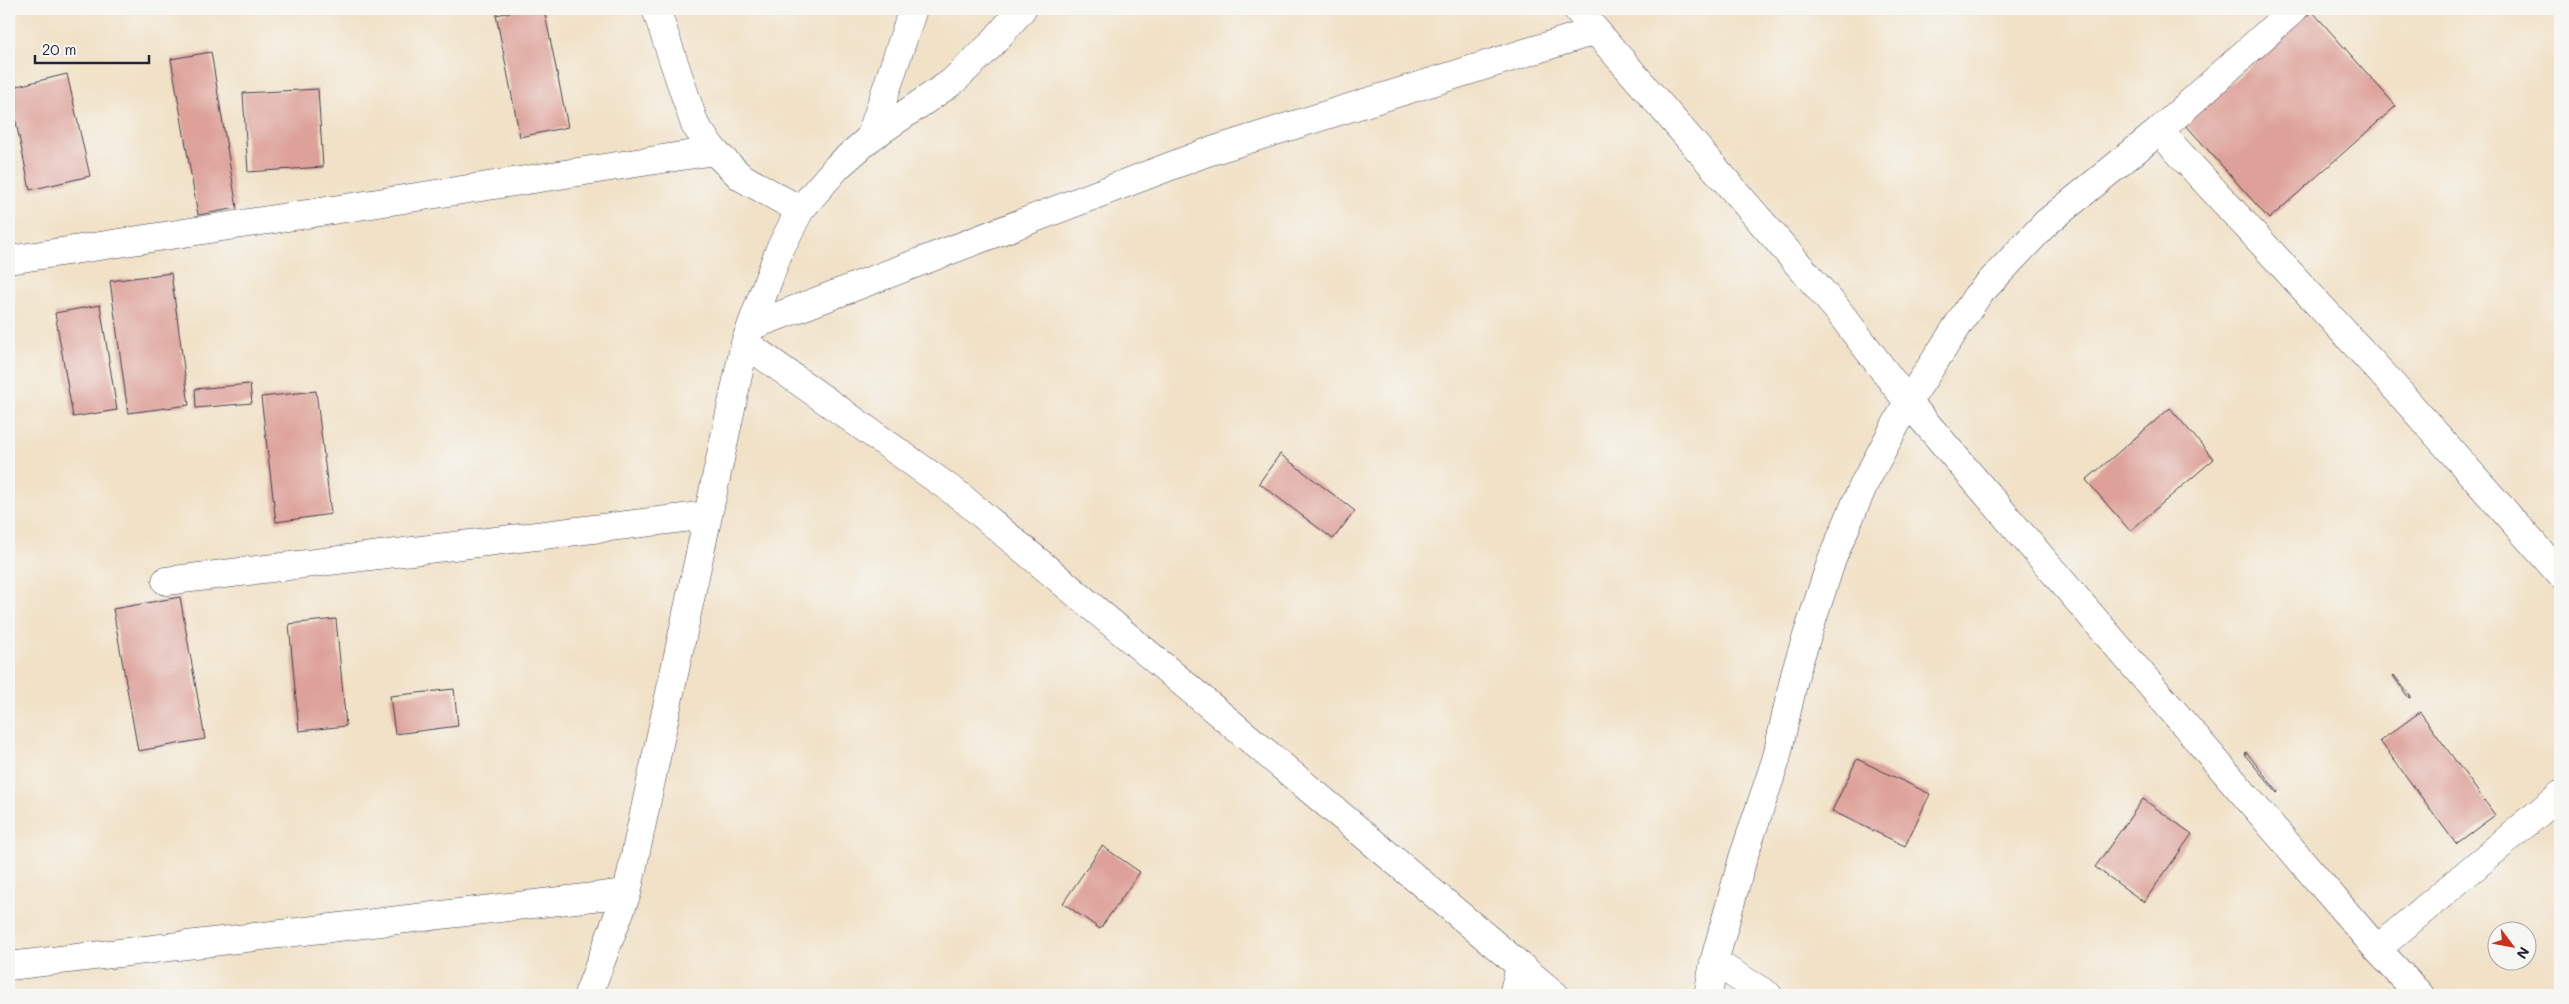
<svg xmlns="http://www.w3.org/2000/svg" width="2569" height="1004" font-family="Mali,sans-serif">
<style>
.building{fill:#dda199}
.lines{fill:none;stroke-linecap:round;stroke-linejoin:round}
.minor-casing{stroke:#413f50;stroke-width:29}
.minor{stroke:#fff;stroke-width:28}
</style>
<rect width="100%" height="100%" fill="#f6f6f2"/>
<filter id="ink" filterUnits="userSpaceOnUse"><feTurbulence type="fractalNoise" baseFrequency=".02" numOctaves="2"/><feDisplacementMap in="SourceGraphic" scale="10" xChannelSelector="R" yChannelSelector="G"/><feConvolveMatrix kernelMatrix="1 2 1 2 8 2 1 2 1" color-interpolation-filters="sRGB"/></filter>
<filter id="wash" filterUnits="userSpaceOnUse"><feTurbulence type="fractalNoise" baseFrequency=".0096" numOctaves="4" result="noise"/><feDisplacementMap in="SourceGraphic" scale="20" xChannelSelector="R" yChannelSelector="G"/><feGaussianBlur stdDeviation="1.12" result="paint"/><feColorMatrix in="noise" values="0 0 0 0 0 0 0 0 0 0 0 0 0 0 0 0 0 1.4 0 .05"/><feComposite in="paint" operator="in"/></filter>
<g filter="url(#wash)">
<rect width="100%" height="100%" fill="#f1e1c6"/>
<g id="blocks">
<path class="building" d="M527,9H544L568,127L520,137L496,15Z
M2312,11L2396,106L2269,219L2185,124Z
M211,52L237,208L198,215L171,59Z
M67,74L90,176L30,190L9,88Z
M318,89L323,167L248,172L243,93Z
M171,273L189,405L128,413L110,281Z
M100,305L117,410L73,417L55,313Z
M250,384L252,403L196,408L195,389Z
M316,391L331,514L276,522L261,397Z
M2170,408L2214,459L2130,531L2086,480Z
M1280,454L1355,511L1333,539L1259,483Z
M180,597L205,739L138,751L113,609Z
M336,619L346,726L299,731L289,624Z
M2394,675L2411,697L2409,698L2393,676Z
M454,689L458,726L395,734L390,696Z
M2420,712L2495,815L2456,844L2380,741Z
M2246,752L2278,792L2277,793L2245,755Z
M1857,759L1930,794L1905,846L1832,811Z
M2143,799L2192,834L2144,902L2095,867Z
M1102,846L1140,872L1100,929L1063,903Z"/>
</g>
</g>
<g filter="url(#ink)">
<use href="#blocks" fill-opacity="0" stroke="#413f50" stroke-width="1"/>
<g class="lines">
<defs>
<path id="minor" d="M656,9L695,125L714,151L741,177L800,210
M1577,9L1836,308L1908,402L2377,949L2420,995
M2159,131L2390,382L2560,574
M870,138L913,9
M9,260L714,151
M752,326L1205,153L1595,31
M745,343L960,496L1555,995
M166,581L708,515
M2377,949L2560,795
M1714,962L1768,995
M9,966L627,893
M588,995L627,893L745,343L779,251L800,210L837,167L870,138L952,82L991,45L1022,9
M1513,995L1520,967
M1708,995L1714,962L1743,858L1776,760L1796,670L1832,559L1864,484L1908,402L1977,296L2046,223L2159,131L2294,9"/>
</defs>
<use href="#minor" class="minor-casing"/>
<use href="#minor" class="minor"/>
</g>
</g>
<rect width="2569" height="1004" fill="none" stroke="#f6f6f2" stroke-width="30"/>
<g transform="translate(2512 946) rotate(122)"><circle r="24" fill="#f6f6f2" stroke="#a1a1a9"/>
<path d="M0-4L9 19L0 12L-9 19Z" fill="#c8321e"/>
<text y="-8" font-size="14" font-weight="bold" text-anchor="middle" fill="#22223b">N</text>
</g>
<path d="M35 55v8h114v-8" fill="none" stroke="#22223b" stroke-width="2.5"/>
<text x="42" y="55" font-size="15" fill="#22223b" stroke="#f6f6f2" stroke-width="4" paint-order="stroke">20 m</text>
</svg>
